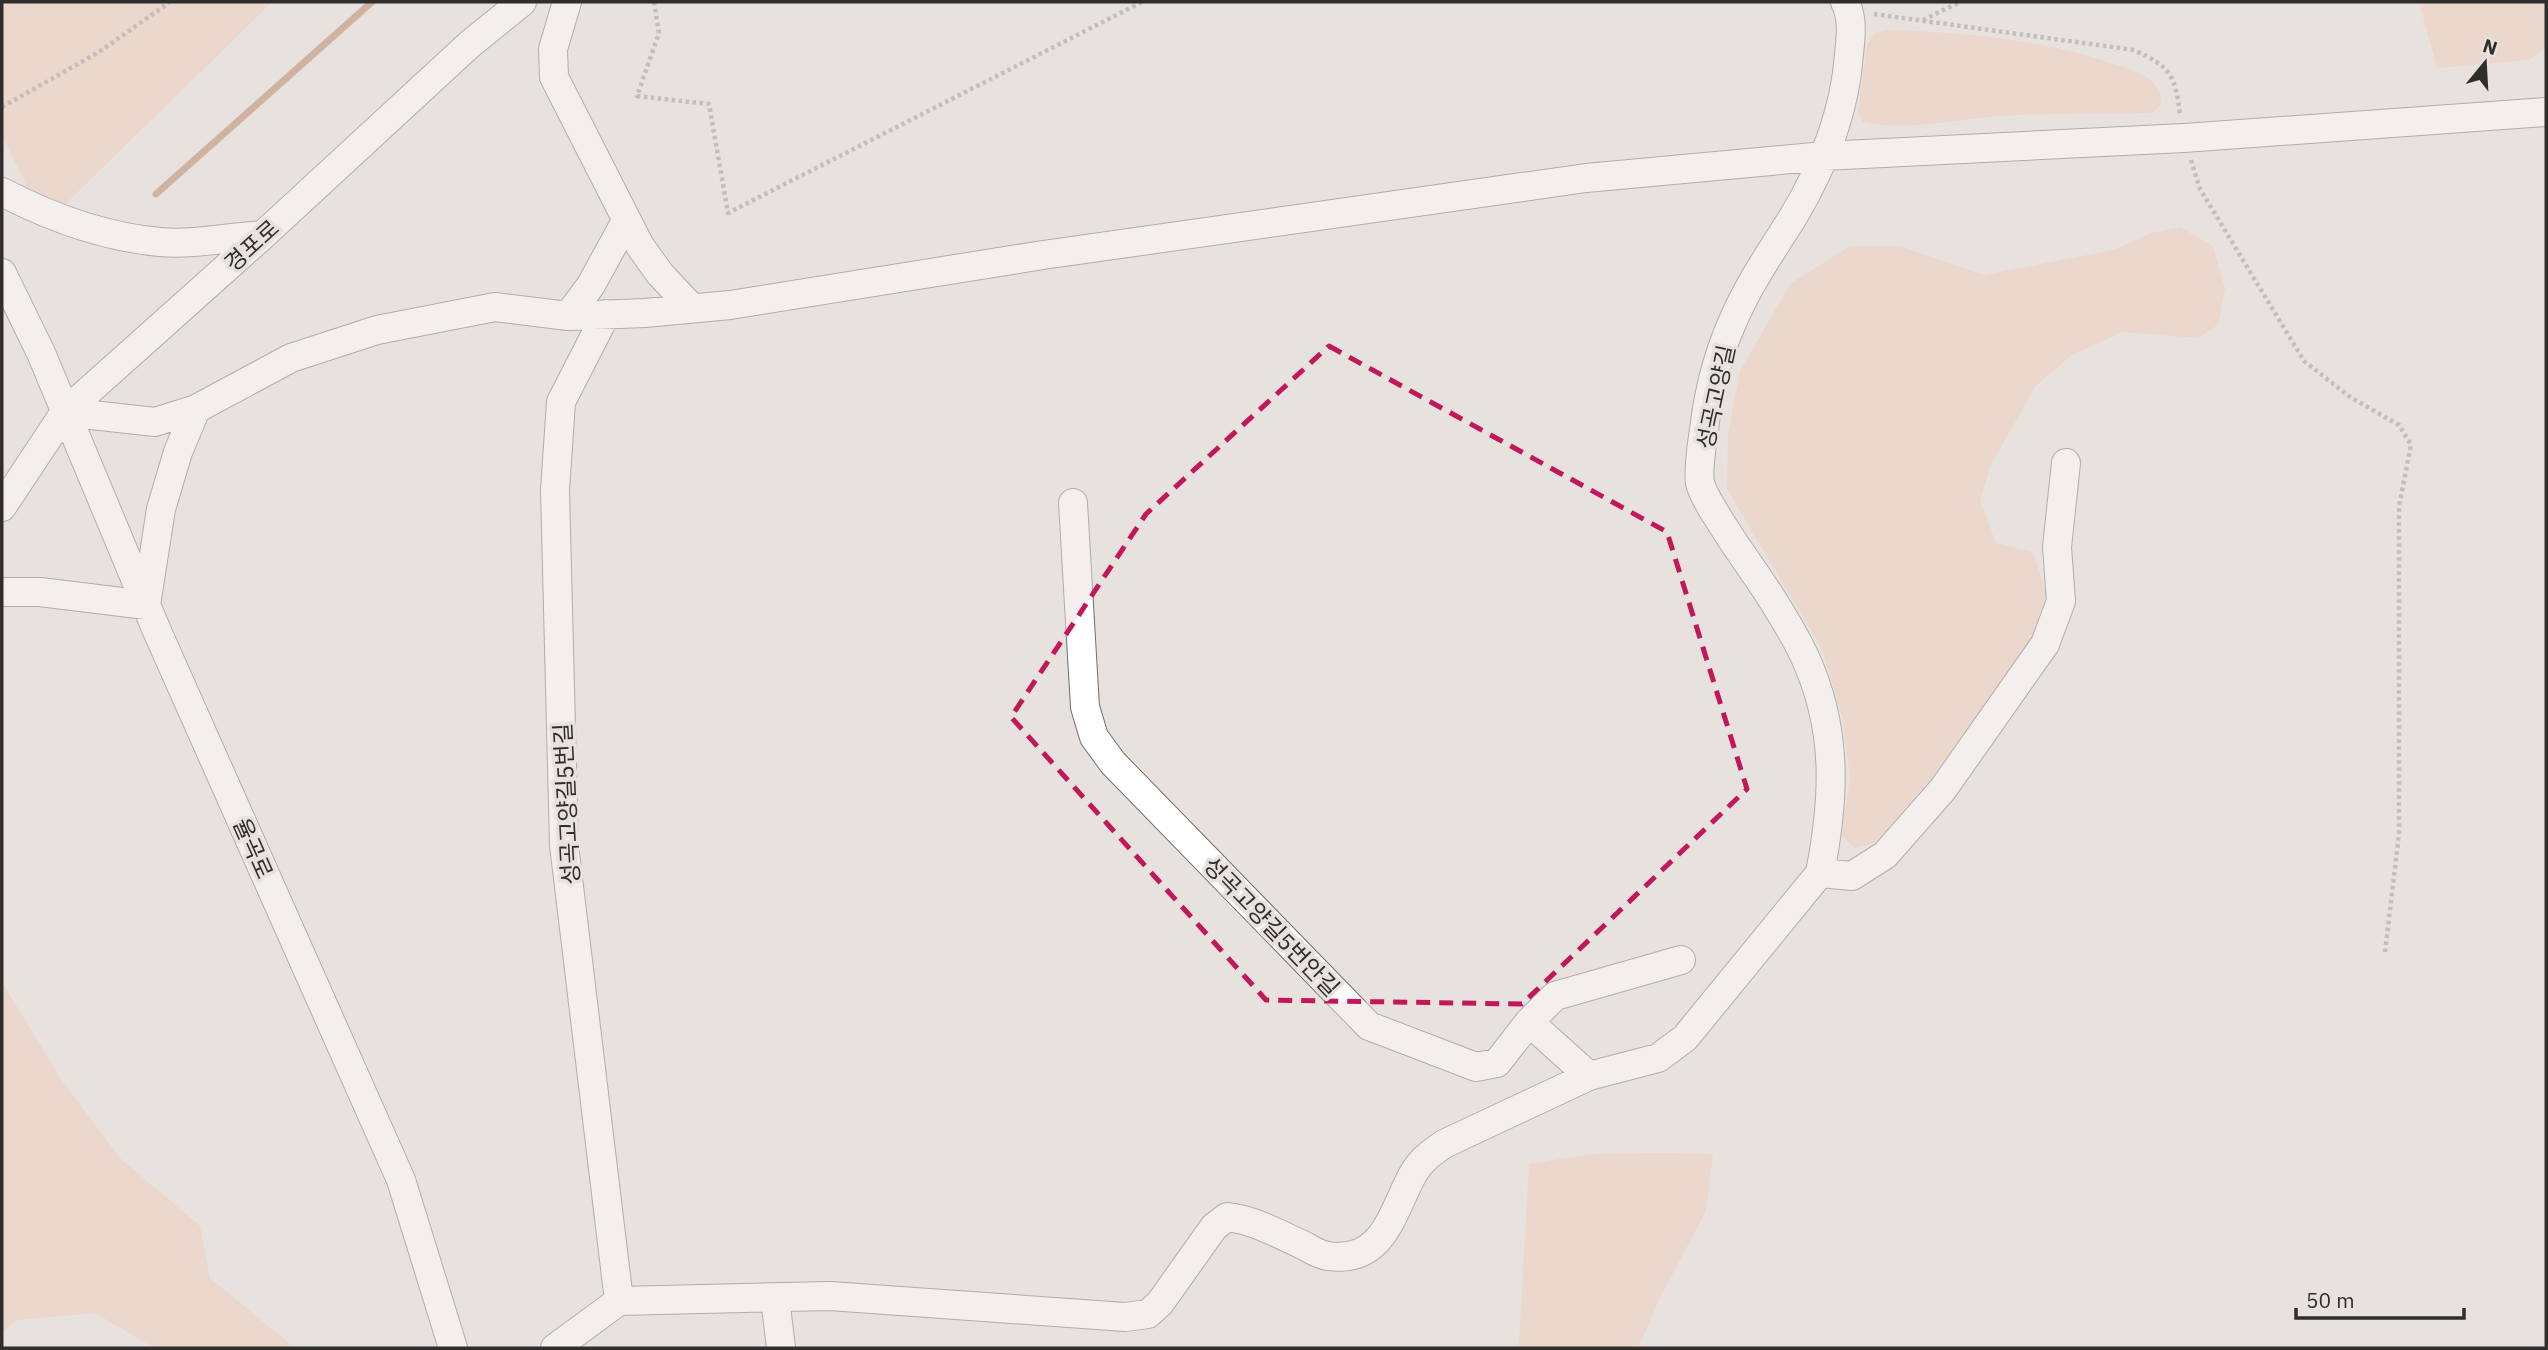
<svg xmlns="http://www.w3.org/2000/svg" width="2548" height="1350" font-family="'IBM Plex Sans','Noto Sans KR',sans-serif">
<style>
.green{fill:#f0cbb3}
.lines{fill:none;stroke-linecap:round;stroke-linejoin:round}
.stream{stroke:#b17b56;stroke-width:7}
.minor-casing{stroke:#726d6a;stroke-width:30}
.path{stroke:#979390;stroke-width:4.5;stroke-dasharray:3.5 3.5;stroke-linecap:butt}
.minor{stroke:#fff;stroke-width:28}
.marked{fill:none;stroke:#c2185b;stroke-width:5;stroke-dasharray:14 9;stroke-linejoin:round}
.labels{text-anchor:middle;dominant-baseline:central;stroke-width:7;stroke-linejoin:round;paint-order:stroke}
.street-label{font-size:23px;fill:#302e2c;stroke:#e8e2de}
</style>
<rect width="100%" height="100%" fill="#e8e2de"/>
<path class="green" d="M2,2H272L45,224L2,135Z
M2419,2H2546V48L2529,60L2437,68Z
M1887,30C1964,32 2041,39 2114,64C2128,69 2148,74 2156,86C2161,93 2162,98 2160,106L2152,113C2102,114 2051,113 2001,116C1956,119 1906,132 1862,122L1858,112L1867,45L1874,33Z
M2180,227L2213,246L2225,289L2218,325L2197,338L2123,332L2070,356L2035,387L1991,465L1980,500L1996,543L2033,552L2046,592L2032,640L1930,780L1876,842L1855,848L1841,835L1850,778L1843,720L1822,649L1727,489L1728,434L1740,371L1790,284L1850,246H1900L1984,275L2113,250L2151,233Z
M2,982L61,1079L120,1158L200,1226L210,1278L294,1347L293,1348H154L95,1313L17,1320L2,1332Z
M1668,1153L1713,1154L1706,1211L1660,1298L1638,1348H1514L1519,1342L1529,1164L1590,1154Z"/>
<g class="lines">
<path class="stream" d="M156,194L372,2"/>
<defs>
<path id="minor" d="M567,2L553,49L554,77L640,246L660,274L692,308
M2,192C52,218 104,237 160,242C193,245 230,237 263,235
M2,273L41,353L157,631L401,1180L453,1348
M606,314L561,402L555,490L564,845L619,1301
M568,316L591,285L626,221
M65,412L155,422L196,409L291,358L377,330L495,307L568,316L645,313L730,305L1043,255L1586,178L1824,156L2184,138L2546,112
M1073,503L1085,707L1094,737L1113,763L1369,1026L1476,1067L1497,1063L1529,1022L1555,996L1681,960
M2,507L65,412L263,235L470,44L522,2
M2,592H40L146,605L161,509L178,452L196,409
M1820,873C1835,796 1838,728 1804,655C1785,616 1759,579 1734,543C1725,528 1704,499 1700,483C1698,471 1702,443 1704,430C1708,395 1718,355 1732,323C1748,285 1771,252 1793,217C1823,167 1845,112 1849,54C1851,37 1853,17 1845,2
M1529,1022L1589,1076
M775,1298L781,1348
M555,1348L619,1301L830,1296L1125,1317L1148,1314L1160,1303L1214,1227L1227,1217C1255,1220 1278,1234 1303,1245C1310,1249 1319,1255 1328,1256C1384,1264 1392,1212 1413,1174C1421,1160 1431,1153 1444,1144L1589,1076L1658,1058L1685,1038L1820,873L1852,876L1885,855L1943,789L2045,644L2061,601L2057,547L2066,463"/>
</defs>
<use href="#minor" class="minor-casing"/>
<path class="path" d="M654,2L659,33L637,96L709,104L728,213L1142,2
M1874,14L2134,50C2171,67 2175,75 2180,114
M1923,20L1960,2
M2,107L99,52L170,2
M2191,160L2200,189L2304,361L2350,397L2399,425L2411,445L2399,506V834L2385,952"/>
<use href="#minor" class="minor"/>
</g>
<path d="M0 0H2548V1350H0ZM1329,346L1667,532L1747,789L1522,1004L1266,1000L1011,717L1146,514Z" fill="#e8e2de" fill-opacity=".55" fill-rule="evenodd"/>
<path class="marked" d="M1329,346L1667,532L1747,789L1522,1004L1266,1000L1011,717L1146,514Z"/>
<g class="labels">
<g class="street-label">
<text transform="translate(251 245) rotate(-42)">경포로</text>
<text transform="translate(1715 397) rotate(-78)">성곡고양길</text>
<text transform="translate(566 804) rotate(-93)">성곡고양길5번길</text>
<text transform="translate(254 848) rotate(66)">율곡로</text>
<text transform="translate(1272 926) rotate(46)">성곡고양길5번안길</text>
</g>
</g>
<rect width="2548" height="1350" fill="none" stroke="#302e2c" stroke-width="7"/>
<g transform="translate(2485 63) rotate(18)" stroke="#e8e2de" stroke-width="5" paint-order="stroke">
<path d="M0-5L12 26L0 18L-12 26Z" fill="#302e2c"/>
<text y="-10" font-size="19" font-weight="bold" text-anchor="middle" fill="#302e2c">N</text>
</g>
<path d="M2296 1308v10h168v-10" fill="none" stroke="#302e2c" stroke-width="3.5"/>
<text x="2306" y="1308" font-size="21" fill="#302e2c" stroke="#e8e2de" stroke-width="5" paint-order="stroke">50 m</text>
</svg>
